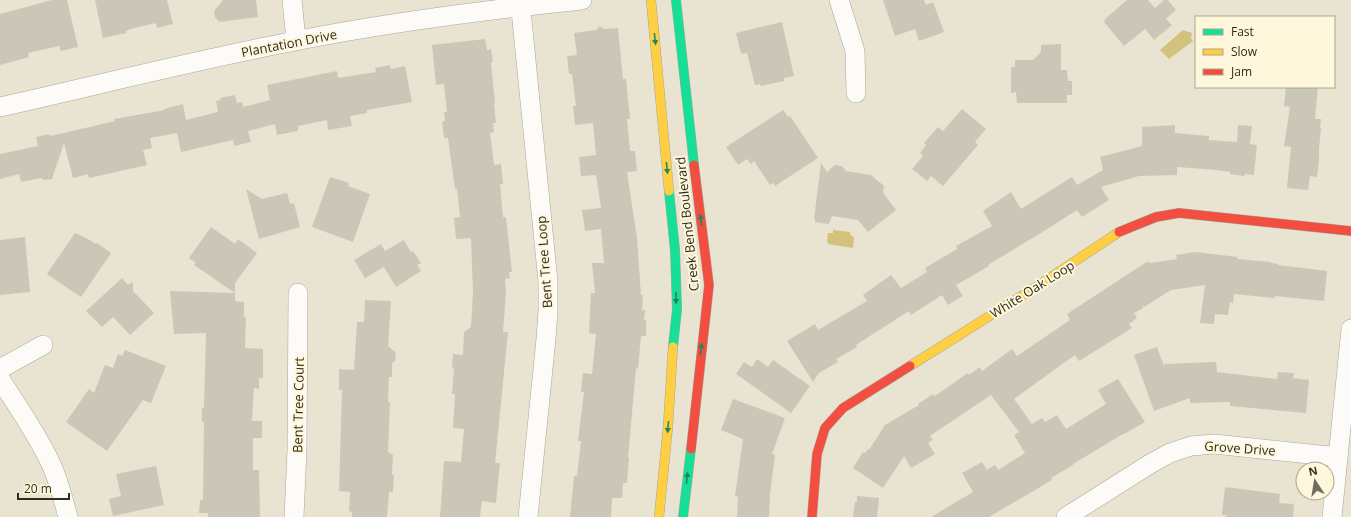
<svg xmlns="http://www.w3.org/2000/svg" width="1351" height="517" font-family="'Open Sans',sans-serif">
<style>
.water{fill:#d2c27e}
.building{fill:#cac7b8}
.lines{fill:none;stroke-linecap:round;stroke-linejoin:round}
.street-casing{stroke:#a9a697;stroke-width:20}
.fast-casing{stroke:#a9a697;stroke-width:10}
.slow-casing{stroke:#a9a697;stroke-width:10}
.jam-casing{stroke:#a9a697;stroke-width:10}
.street{stroke:#fcfbf8;stroke-width:19}
.fast{stroke:#16e098;stroke-width:9}
.slow{stroke:#ffcf43;stroke-width:9}
.jam{stroke:#f24e42;stroke-width:9}
.oneway{fill:#23865c}
.labels{text-anchor:middle;dominant-baseline:central;stroke-width:4;stroke-linejoin:round;paint-order:stroke}
.street-label{font-size:13px;fill:#302c1f;stroke:#fef7db}
</style>
<rect width="100%" height="100%" fill="#e8e4d1"/>
<path class="water" d="M1183,30L1192,33L1191,38L1193,41L1169,59L1160,50Z
M833,230L850,232V235L853,236V238H854L853,248L828,244V242H827L828,233H833Z"/>
<path class="building" d="M52,0H67L78,47L61,51L59,46L28,53L29,57L0,65V14Z
M95,0H167L173,24L157,28L156,23L130,29L126,31V33L103,38Z
M223,0H256L258,17L219,22L215,17L214,11Z
M883,0H924L926,5L933,2L944,32L919,41L915,29L895,36Z
M1127,0H1148L1155,8L1164,0H1168L1176,10L1166,19L1172,25L1154,40L1145,29L1124,46L1104,22L1105,20V19Z
M782,22L794,76L784,78V81L761,86L760,84L755,85L747,53L741,54L736,33Z
M600,26L604,29L618,28L623,79H626L630,119H627L630,151H635L637,171L627,172L637,238L641,295H643L642,310H645L644,320H646V336H641L638,369L636,368L628,458H629L627,483H623L622,498H612L611,517H570L574,476H577L581,441H578L584,392H581L583,373L592,374L596,334L589,333L591,293H595L592,263H604L601,229L585,231L582,210L601,208L596,175L581,176L579,157L596,155L593,123L575,125L573,106H576L572,74H569L567,56L577,55L574,33L596,30Z
M485,39L487,50L491,49L493,62L491,63L495,103L494,104L496,123H493L494,132L490,133L494,165L501,164L503,184H500L503,217H506L512,272H509L510,278L505,279L506,292L503,332H508L495,463H500L496,503L482,501L480,517H440L444,461L461,462L464,429L453,428L455,394H452L454,368L452,367L453,354L463,355L464,332L471,327L473,293L471,238L456,239L454,218L460,217L457,189H455L448,138H444L442,122L445,121L444,112H447L444,84L436,85L432,45Z
M1061,44V70H1067L1068,81H1072V95H1067V103H1017L1016,92L1011,93V67H1015V60H1033L1041,52V45Z
M390,65L391,69L405,66L412,102L367,110V113L350,116L352,126L328,130L327,120L298,126V131L277,135L275,124L248,131L251,142L234,146L233,140L181,152L177,133L150,138L152,148L143,150L147,165L89,178L88,174L73,178L64,143L52,179L44,180L41,178L21,182L19,174L0,179V154L38,146L36,137L50,134V136L68,132L115,121L114,119L165,110L164,109L183,104L186,120L218,112L216,101L221,100L220,98L235,95L237,103L242,102L243,107L270,100L267,85L337,71L338,78L376,72L375,68Z
M1286,87H1318L1315,119H1321L1320,127L1321,128L1319,149V160L1317,177L1310,176L1308,190L1287,188L1291,147L1284,146L1290,107L1284,106Z
M962,109L986,129L975,142L978,145L943,186L931,176L927,181L912,169L923,156L920,153L926,145L924,143L938,127L943,131Z
M783,110L788,117L790,116L818,158L775,186L773,183L770,185L754,161L751,164L747,159L738,165L726,147Z
M1175,125V133L1209,136V140L1237,142L1238,125L1252,126L1250,144L1257,145L1254,175L1245,174L1244,176L1230,174V172L1216,170L1177,167V175L1139,176L1101,187L1109,200L1082,217L1077,210L1044,231L988,265L989,266L956,285L963,296L948,305L942,295L911,315L909,311L856,345L857,347L836,359L838,362L819,373L813,382L787,341L815,324L818,330L867,301L863,295L891,275L901,288L927,272L925,268L957,249L956,246L992,226L983,211L1011,192L1021,209L1072,177L1077,185L1103,170L1100,157L1142,146V127Z
M821,163L827,172L835,165L842,166L846,171L871,175L884,186L883,193L896,210L868,232L858,220L832,216L829,224L815,222V219H814Z
M330,177L349,183L348,186L370,194L353,242L312,227Z
M246,189L262,199L287,193L290,204L294,203L300,227L259,239Z
M211,227L235,244L238,239L257,253L235,283V301L244,302V317H246L245,348L263,349V378H259V389L254,388L252,421H262V438H253V470H259L260,517H208V513H199L200,500H203L204,422H202V408H204L206,333L174,334L170,291L235,293L194,265L196,263L189,258Z
M75,233L88,239L96,244L97,243L111,253L81,297L47,274Z
M25,237L30,292L0,295V240Z
M404,240L411,252L413,251L421,263L417,265L421,271L396,287L384,267L365,278L354,260L381,244L385,251Z
M1195,252L1238,257L1237,259L1271,262V263L1278,264V265L1327,271L1324,301L1275,296V298L1234,294L1233,303L1230,302L1228,315L1215,314L1214,324L1200,323L1205,285L1171,290L1144,307L1142,305L1143,308L1134,313L1137,318L1129,324L1132,328L1079,361L1075,355L1014,399L1032,424L1042,418L1045,422L1057,415L1066,429L1106,404L1098,390L1118,379L1145,422L1124,434H1123L1073,464V465L1051,478L1052,480L1037,489L989,517H931L973,492L962,473L982,462L987,470L995,465L998,470L1025,453L1014,435L1019,432L991,395L930,436L933,440L928,443L935,454L911,468L904,456L883,488L853,468L863,452L865,453L868,449L869,450L885,425L919,405L918,404L933,394L935,396L968,373L969,375L980,367L982,371L1012,349L1017,356L1070,320L1067,314L1148,261L1150,263L1177,259L1176,255Z
M122,278L128,285L133,282V291L154,313L130,335L113,317L102,327L86,311Z
M365,300L391,301L388,346L396,353L395,361L392,363V377H389L388,402H390L388,452L393,455L392,475H394L393,492H389L387,517H352V512L349,511L350,492L339,491L342,390H339V369L354,370L357,322H364Z
M1157,347L1164,366L1165,364L1216,362L1217,372L1277,379L1278,372L1294,373L1293,378L1309,380L1306,413L1230,406V402L1190,403V398L1154,411L1134,355Z
M125,350L166,366L151,403L143,400L107,451L66,422L89,389L94,393L105,365L113,368L118,354L122,356Z
M757,359L768,367L773,360L810,386L791,413L736,374L744,362L752,367Z
M733,399L785,418L772,454L775,455L770,494L769,517H737L738,497L735,496L743,439L721,430Z
M156,466L164,505L113,516L109,499L121,496L116,474Z
M1225,487L1280,494L1279,503L1294,504L1293,517H1226V515H1222Z
M857,496L879,498L877,517H853L855,502H857Z"/>
<g class="lines">
<defs>
<path id="street" d="M292,0L296,40
M520,0L548,282V311L546,339L528,517
M839,0L855,51L856,93
M0,107C98,85 196,60 295,41C390,22 486,10 582,0
M0,369L43,345
M0,379C18,407 37,434 51,464C59,481 63,499 68,517
M294,517L297,450L298,293
M1066,517L1150,464L1170,453L1191,446L1214,444L1338,457
M1332,517L1351,329"/>
<path id="fast" d="M676,0L694,165
M669,191L675,250L677,309L673,347
M683,517L691,449"/>
<path id="slow" d="M651,0L669,191
M910,366L1039,285L1119,232
M659,517L668,426L673,347"/>
<path id="jam" d="M1119,232L1156,217L1179,213L1351,231
M691,449L709,285L694,165
M812,517L817,454L825,428L843,408L910,366"/>
</defs>
<use href="#street" class="street-casing"/>
<use href="#fast" class="fast-casing"/>
<use href="#slow" class="slow-casing"/>
<use href="#jam" class="jam-casing"/>
<use href="#street" class="street"/>
<use href="#fast" class="fast"/>
<use href="#slow" class="slow"/>
<use href="#jam" class="jam"/>
</g>
<defs><path id="oneway-solid" d="M-6-.8H1V-3.2L6.5 0L1 3.2V.8H-6Z"/></defs>
<g class="oneway">
<use href="#oneway-solid" transform="translate(655 39) rotate(84)"/>
<use href="#oneway-solid" transform="translate(667 168) rotate(84)"/>
<use href="#oneway-solid" transform="translate(701 220) rotate(-97)"/>
<use href="#oneway-solid" transform="translate(676 298) rotate(89)"/>
<use href="#oneway-solid" transform="translate(701 349) rotate(-84)"/>
<use href="#oneway-solid" transform="translate(668 427) rotate(95)"/>
<use href="#oneway-solid" transform="translate(687 478) rotate(-84)"/>
</g>
<g class="labels">
<g class="street-label">
<text transform="translate(289 43) rotate(-11)">Plantation Drive</text>
<text transform="translate(687 224) rotate(-96)">Creek Bend Boulevard</text>
<text transform="translate(544 262) rotate(-94)">Bent Tree Loop</text>
<text transform="translate(1032 289) rotate(-32)">White Oak Loop</text>
<text transform="translate(298 405) rotate(-89)">Bent Tree Court</text>
<text transform="translate(1240 448) rotate(4)">Grove Drive</text>
</g>
</g>
<rect x="1195" y="16" width="140" height="72" fill="#fef7db" stroke="#aca690"/>
<rect x="1203" y="29" width="20" height="6" fill="#16e098" stroke="#aca690"/>
<text x="1231" y="36" font-size="12" fill="#302c1f">Fast</text>
<rect x="1203" y="49" width="20" height="6" fill="#ffcf43" stroke="#aca690"/>
<text x="1231" y="56" font-size="12" fill="#302c1f">Slow</text>
<rect x="1203" y="69" width="20" height="6" fill="#f24e42" stroke="#aca690"/>
<text x="1231" y="76" font-size="12" fill="#302c1f">Jam</text>
<g transform="translate(1315 481) rotate(348)"><circle r="19" fill="#fef7db" stroke="#aca690"/>
<path d="M0-3L7 15L0 10L-7 15Z" fill="#706c5d"/>
<text y="-6" font-size="11" font-weight="bold" text-anchor="middle" fill="#302c1f">N</text>
</g>
<path d="M18 493v6h51v-6" fill="none" stroke="#302c1f" stroke-width="2"/>
<text x="24" y="493" font-size="12" fill="#302c1f" stroke="#fef7db" stroke-width="3" paint-order="stroke">20 m</text>
</svg>
